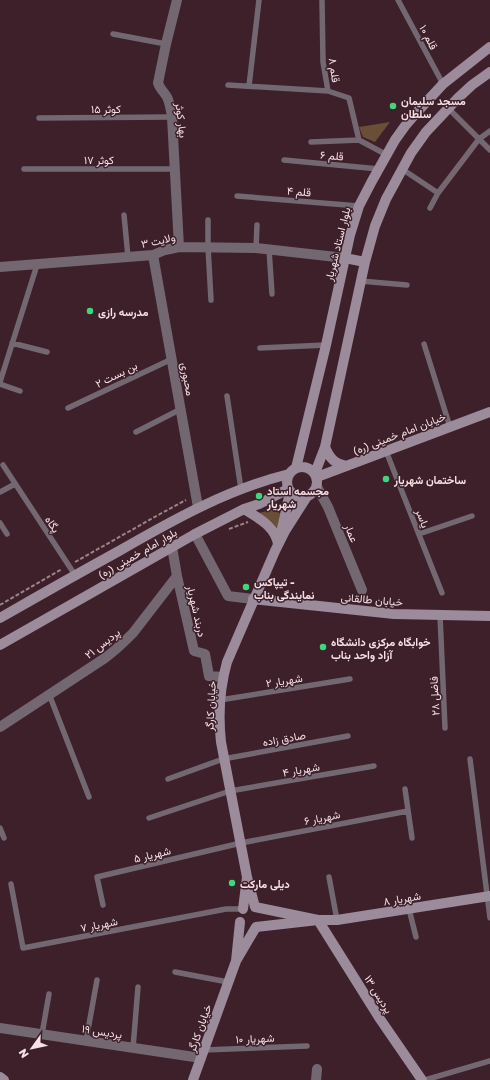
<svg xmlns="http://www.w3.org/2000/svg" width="490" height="1080" font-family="'Golos Text',Vazirmatn,sans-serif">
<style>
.green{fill:#694e38}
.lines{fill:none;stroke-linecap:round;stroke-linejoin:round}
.path{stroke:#9c838b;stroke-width:2;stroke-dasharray:4 2;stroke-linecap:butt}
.lane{stroke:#736872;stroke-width:5.5}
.street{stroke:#736872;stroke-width:10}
.secondary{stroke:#9c8b9b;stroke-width:10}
.poi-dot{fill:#40d77c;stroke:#3d202a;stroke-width:1.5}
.labels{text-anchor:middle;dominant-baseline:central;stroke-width:3;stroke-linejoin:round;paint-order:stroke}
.street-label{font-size:11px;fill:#f5e1e6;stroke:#3d202a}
.poi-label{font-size:11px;font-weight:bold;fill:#f5e1e6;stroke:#3d202a;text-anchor:start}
</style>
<rect width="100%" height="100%" fill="#3d202a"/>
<path class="green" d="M390,122L375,142L363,137L359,127Z
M275,509H277L280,514L277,531L259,513Z"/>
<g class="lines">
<path class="path" d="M229,529L248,522
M75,562L160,514L186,500
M0,605L62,569"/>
<path class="lane" d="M398,0L443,84
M322,1L323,62L328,91L349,98L359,140L387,155
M113,34L166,44
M228,85L328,91
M249,86L259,0
M448,108L490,150
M39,118L172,117
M311,142L359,140
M284,160L379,169
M24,169H174
M402,169L438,193
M237,196L359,206
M430,208L438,193L479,139L490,131
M124,215L128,257
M208,220V247L211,300
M256,248L257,225
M269,249L272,294
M360,281L407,285
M12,343L47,352
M424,344L450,427
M260,348L326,345
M0,382L37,265
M0,384L20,391
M227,396L241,489
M68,408L172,359
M136,432L181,409
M386,451L442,593
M3,465L75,575
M0,492L15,484
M0,523L7,534
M419,534L472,516
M440,615L445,728
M49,694L89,797
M220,700L350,679
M470,759L490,918
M168,779L223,759L348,736
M405,789L412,838
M149,818L230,791L374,766
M0,828L4,838
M329,877L337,920
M11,884L23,948L226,909H243
M103,905L97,877L241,843L408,811
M409,909L416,937
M175,972L228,982
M42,1034L49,994
M86,1041L97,980
M133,1048L138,987
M204,1050L307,1046
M425,1080L490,1061"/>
<path class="street" d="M177,0L166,44L158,83C160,89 164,92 167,97C170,103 171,111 172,117L179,247
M153,255L198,507
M0,267L153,255L165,250L179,247L256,248L345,258
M317,487L328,507L362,590
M195,534L228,596L253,599
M177,576L194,651L205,654L209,676L223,677
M0,727L105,658C116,650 124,642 133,633L177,576L172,547
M0,1028L201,1058
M316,1080L317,1069"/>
<path class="secondary" d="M345,258L365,262
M325,447C330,459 335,464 347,466
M287 482a15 15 0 1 1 30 0a15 15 0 1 1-30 0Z
M296,468L326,345L350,235L359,206L372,181L395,140L405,126L418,111L443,84L490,47
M315,473L325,447L365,262L375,226L386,199L411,153L426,132L458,98L472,85L490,72
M317,477L490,412
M244,509C258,518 275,526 278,544
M281,533L290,492
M253,599L394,614L490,616
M0,618C40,595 79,573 119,551C173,520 228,489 289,474
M0,645L195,534L244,509L259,504L288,489
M247,877L221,742C218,715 220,687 227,662L275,551L285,531L306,498
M318,920L380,1019L422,1080
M318,920H337L490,896
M240,922L236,961L256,927L318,920L255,907L247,877L243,909
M0,1077L4,1080
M193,1080L236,961"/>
</g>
<g class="poi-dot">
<circle cx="393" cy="106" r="4"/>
<circle cx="90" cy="311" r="4"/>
<circle cx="386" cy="479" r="4"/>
<circle cx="259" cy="496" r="4"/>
<circle cx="246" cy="587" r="4"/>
<circle cx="323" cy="647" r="4"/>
<circle cx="232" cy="883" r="4"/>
</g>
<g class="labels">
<g class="street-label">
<text transform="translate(429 37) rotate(62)">قلم ۱۰</text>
<text transform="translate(335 70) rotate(82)">قلم ۸</text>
<text x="106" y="108">کوثر ۱۵</text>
<text transform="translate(182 120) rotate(83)">بهار کوثر</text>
<text transform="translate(332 155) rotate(5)">قلم ۶</text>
<text x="99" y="159">کوثر ۱۷</text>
<text transform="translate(299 191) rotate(5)">قلم ۴</text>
<text transform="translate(158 240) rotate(-12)">ولایت ۳</text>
<text transform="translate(337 244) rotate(-76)">بلوار استاد شهریار</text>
<text transform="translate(116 374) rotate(-26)">بن بست ۲</text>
<text transform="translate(188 379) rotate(80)">محبوری</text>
<text transform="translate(399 433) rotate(-21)">خیابان امام خمینی (ره)</text>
<text transform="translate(423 518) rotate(69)">یاسر</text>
<text transform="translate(53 524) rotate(57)">پگاه</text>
<text transform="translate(352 533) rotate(68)">عمار</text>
<text transform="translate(137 553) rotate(-30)">بلوار امام خمینی (ره)</text>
<text transform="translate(372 599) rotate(5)">خیابان طالقانی</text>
<text transform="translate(197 611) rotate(77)">دربند شهریار</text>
<text transform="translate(102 643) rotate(-38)">پردیس ۲۱</text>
<text transform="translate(284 680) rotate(-9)">شهریار ۲</text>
<text transform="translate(434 696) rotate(-93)">فاضل ۲۸</text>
<text transform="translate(210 706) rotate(-87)">خیابان کارگر</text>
<text transform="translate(284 738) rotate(-10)">صادق زاده</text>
<text transform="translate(301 769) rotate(-10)">شهریار ۴</text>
<text transform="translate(322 817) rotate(-11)">شهریار ۶</text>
<text transform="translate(152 854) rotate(-13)">شهریار ۵</text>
<text transform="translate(402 898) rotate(-9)">شهریار ۸</text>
<text transform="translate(99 924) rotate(-11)">شهریار ۷</text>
<text transform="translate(379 994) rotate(58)">پردیس ۱۳</text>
<text transform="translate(199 1028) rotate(-70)">خیابان کارگر</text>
<text transform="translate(102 1031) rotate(9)">پردیس ۱۹</text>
<text transform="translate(255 1038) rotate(-2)">شهریار ۱۰</text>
</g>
<g class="poi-label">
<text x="401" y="100">مسجد سلیمان<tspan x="401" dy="13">سلطان</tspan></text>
<text x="98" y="311">مدرسه رازی</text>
<text x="394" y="479">ساختمان شهریار</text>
<text x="267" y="490">مجسمه استاد<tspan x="267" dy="13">شهریار</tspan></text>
<text x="254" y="581">تیپاکس -<tspan x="254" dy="13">نمایندگی بناب</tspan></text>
<text x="331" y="641">خوابگاه مرکزی دانشگاه<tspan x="331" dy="13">آزاد واحد بناب</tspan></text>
<text x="240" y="883">دیلی مارکت</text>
</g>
</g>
<g transform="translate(32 1048) rotate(237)" stroke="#3d202a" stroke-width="3" paint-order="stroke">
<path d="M0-3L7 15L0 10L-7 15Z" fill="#f5e1e6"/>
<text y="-6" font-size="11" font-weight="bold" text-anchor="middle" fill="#f5e1e6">N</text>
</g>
</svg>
